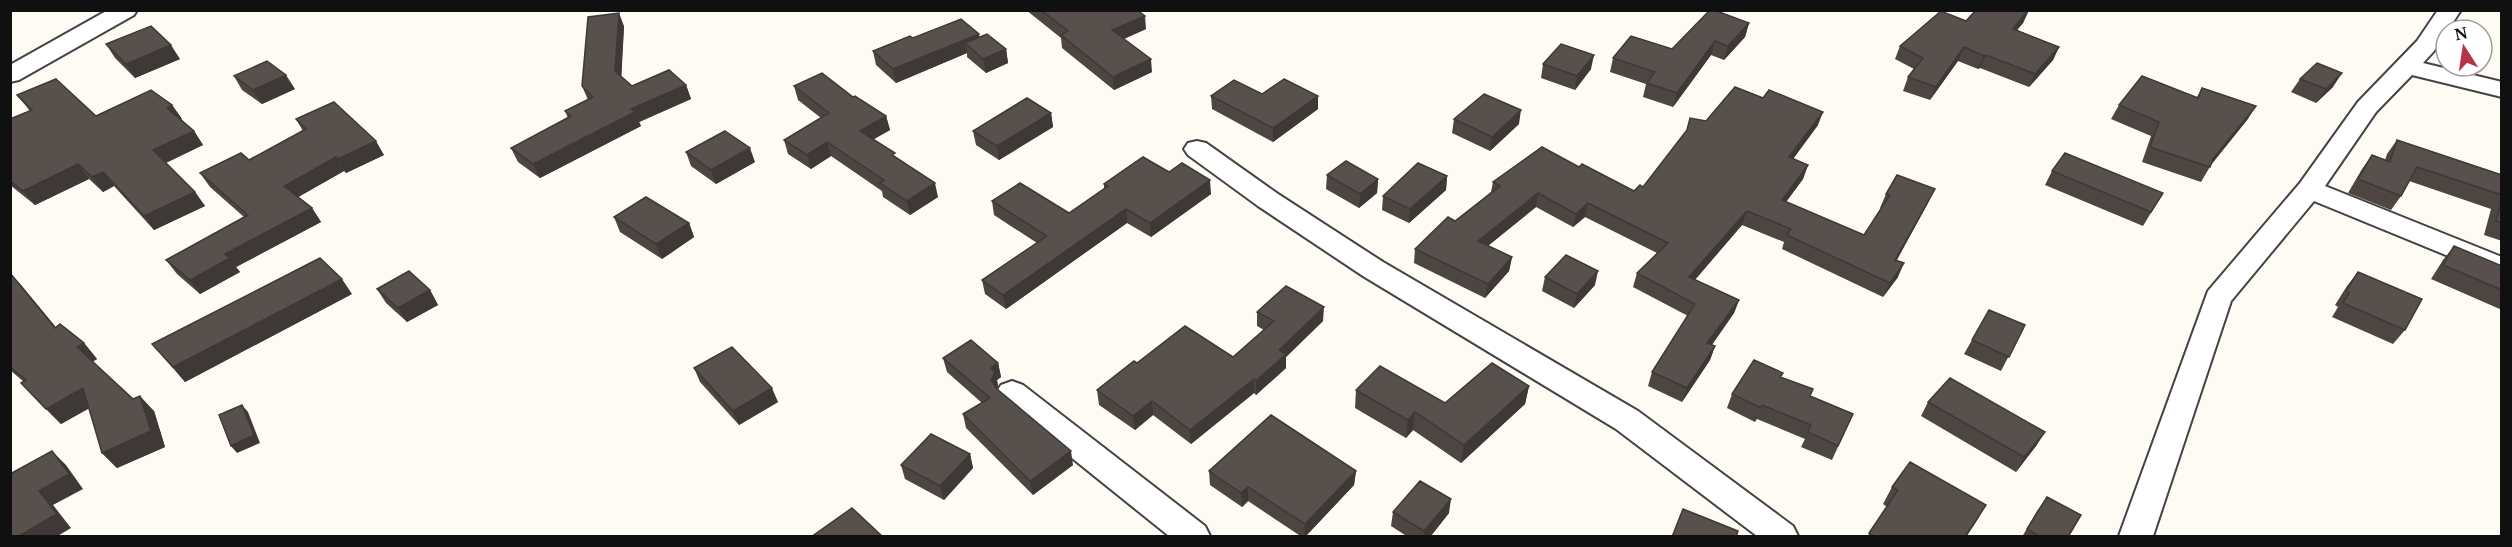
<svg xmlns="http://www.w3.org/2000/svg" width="2512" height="547" font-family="'Noto Serif',serif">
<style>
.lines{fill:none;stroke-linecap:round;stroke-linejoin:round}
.minor-casing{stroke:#434343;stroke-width:4}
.minor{fill:#fff;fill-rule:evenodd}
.wall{fill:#4c4542}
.shaded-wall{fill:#3e3836}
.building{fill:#58504d;stroke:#3e3836;stroke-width:1.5}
</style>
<rect width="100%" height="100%" fill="#fefbf4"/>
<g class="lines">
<defs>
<path id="minor" d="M108,10H137L134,15L19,80L10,82V65Z
M2438,10H2461L2448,30H2446L2434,51L2423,63L2502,82V97L2412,75L2376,112L2325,186L2502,257V278L2314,201L2231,301L2153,536H2119L2208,291L2300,183L2358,102L2417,41Z
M1197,141L1206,143L1278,194L1383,262L1638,411L1793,526L1798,536H1757L1616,429L1363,276L1258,206L1188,155L1184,149L1188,143Z
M1012,381L1023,385L1205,526L1210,536H1169L1001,401L996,393L1001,385Z"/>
</defs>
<use href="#minor" class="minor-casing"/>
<use href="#minor" class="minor"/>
</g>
<path class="wall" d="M1026,10H1137L1146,29L1124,39L1152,72L1114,90L1062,48L1061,38Z
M2029,10L2023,23L2017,30L2059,47L2053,60L2029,87L1980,68L1978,69L1958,61L1930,100L1903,91L1908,77L1914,69L1895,59L1900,46L1966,21Z
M1749,23L1745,37L1724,60L1711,55L1673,107L1643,97L1646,84L1610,72L1613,58L1672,49Z
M624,26L621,76L632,86L686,85L691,99L639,122L641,126L540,178L518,162L511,148L568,118L565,111L588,100L582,86Z
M979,37L1006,49L1008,63L986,73L967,57V53L896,83L876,65L873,51L913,38Z
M106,44L180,59L135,78L115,58Z
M1543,64L1591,69L1575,90L1541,78Z
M234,76L295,89L262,104L242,90Z
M2300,79L2333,87L2316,103L2291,92Z
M794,86L853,97L886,116L890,130L873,139L896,157L938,197L910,215L883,197L882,191L831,156L811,169L788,154L784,140L821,118L798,100Z
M2202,88L2256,106L2247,120L2211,165L2201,182L2142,162L2151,136L2111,119L2119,105L2197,97Z
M1262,94L1318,109L1273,142L1212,109L1211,96Z
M17,95L96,116L172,105L182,119H181L194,131L203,145L166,163L195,192L205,206L154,230L114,186L103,192L89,179L35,205L10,185V119L30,111Z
M1051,113L1053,127L999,160L976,145L973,131Z
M296,119L384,155L346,173L344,171L298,197L312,208L321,222L236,267L240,272L200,294L177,274L166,260L244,217L210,187L200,173L249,160L303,131Z
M1454,119L1519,124L1490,151L1452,133Z
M1706,121L1818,125L1793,159L1808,165L1803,179L1786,202L1864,235L1881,208H1880L1886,194L1928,203L1897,260L1898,277L1883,297L1782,249L1784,242L1742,225L1695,280L1739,300L1734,313L1712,345L1715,346L1710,360L1682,402L1648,386L1652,372L1688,316L1633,287L1637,273L1657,253L1585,217L1573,227L1536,207L1488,246L1512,257L1509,271L1485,298L1414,263L1415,249L1455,221L1491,192L1493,182L1579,167L1634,191L1643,187Z
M2397,140L2499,174L2502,171V241L2484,235L2491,209L2409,181L2401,196L2391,210L2348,193L2362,169L2372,155L2385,160L2387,154Z
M686,152L755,162L716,184L691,166Z
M2052,171L2163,193L2143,226L2045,185Z
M1169,172L1211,194L1151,237L1127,223L1006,309L985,294L982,280L1037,243L994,215L992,201L1069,213L1104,189V184Z
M1327,175L1378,179L1377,193L1359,208L1326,189Z
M1447,176L1446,190L1409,223L1382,210L1383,196Z
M614,217L689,223L694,237L662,259L620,232Z
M2454,246L2502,266V310L2431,279L2443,260Z
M2358,272L2405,330L2393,344L2332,317L2338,307L2335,305L2347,286Z
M10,273L55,327L84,343L97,359L92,362L133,399L154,411L165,447L117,468L102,453L89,408L61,424L21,383L24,382L10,370Z
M1545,277L1595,285L1574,308L1542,291Z
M377,289L430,290L438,305L407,322L386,303Z
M352,294L185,382L152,344Z
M1257,312L1323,321L1286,357V368L1256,395L1254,393L1191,444L1153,415L1135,430L1099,405L1097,390L1137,363L1233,357L1264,330L1257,326Z
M2025,325L2001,371L1964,354L1972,340Z
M943,358L998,363L1001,377L997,380L998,386L997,389L1073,465L1033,495L966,428L963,414L982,403L947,372Z
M694,368L778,402L739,425L700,382Z
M1783,373L1781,377L1810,396L1853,414L1832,460L1801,447L1805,439L1757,419L1755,422L1727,408L1732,394Z
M1529,386L1525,404L1461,463L1413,430L1406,438L1355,408L1356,390L1445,403Z
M1928,402L2045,432L2036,446L2016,472L1921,416Z
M970,454L973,468L944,500L905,479L901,465Z
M1209,471H1356L1354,485L1305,537H1302L1248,501L1242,507L1210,485Z
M1892,487L1986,505L1966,537H1867L1887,507L1883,504Z
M2047,497L2068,537H2022L2037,511Z
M1393,512L1449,513L1430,537H1408L1391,526Z"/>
<path class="shaded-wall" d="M2029,10L2023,23L2007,42L2013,29Z
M619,13L624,26L621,85L615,71Z
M1145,16L1146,29L1114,43L1112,30Z
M1749,23L1745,37L1724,60L1728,46Z
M979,34L981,47L965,43L967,53L896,83L893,69Z
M1715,41L1711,55L1673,107L1677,93Z
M171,45L180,59L135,78L126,64Z
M1964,47L1958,61L1930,100L1936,87Z
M2059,47L2053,60L2029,87L2035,74Z
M1006,49L1008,63L986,73L983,59Z
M1594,55L1591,69L1575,90L1577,76Z
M1986,55L1980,68L1978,69L1984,56Z
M1151,59L1152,72L1114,90L1113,77Z
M2342,73L2333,87L2316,103L2326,89Z
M286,75L295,89L262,104L253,90Z
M686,85L691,99L639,122L641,126L540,178L533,164L631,109Z
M1318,96V109L1273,142V128Z
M172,105L182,119L177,121L167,108Z
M2256,106L2247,120L2209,167L2213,159Z
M1521,110L1519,124L1490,151L1492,137Z
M1823,112L1818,125L1784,171L1789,157Z
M1051,113L1053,127L999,160L997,146Z
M886,116L890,130L864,145L860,131Z
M194,131L203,145L163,164L153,150Z
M376,141L384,155L346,173L338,159Z
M827,142L831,156L811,169L807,155Z
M750,148L755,162L716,184L711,170Z
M336,157L344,171L293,200L284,186Z
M78,164L89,179L35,205L23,191Z
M1808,165L1803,179L1777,214L1782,200Z
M103,172L114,186L103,192L92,177Z
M1447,176L1446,190L1409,223L1410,209Z
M1378,179L1377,193L1359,208L1360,194Z
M1210,180L1211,194L1151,237L1150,223Z
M935,183L938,197L910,215L907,201Z
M1935,189L1928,203L1889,273L1895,260Z
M195,192L205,206L154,230L144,216Z
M1538,193L1536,207L1476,255L1478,241Z
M1588,203L1585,217L1573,227L1576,214Z
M312,208L321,222L236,267L240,272L200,294L190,280L225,254Z
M1126,209L1127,223L1006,309L1003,295Z
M1747,211L1742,225L1685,291L1689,277Z
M689,223L694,237L662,259L656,244Z
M1512,257L1509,271L1485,298L1488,284Z
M1904,263L1898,277L1883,297L1890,283Z
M1598,271L1595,285L1574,308L1577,294Z
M10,273L22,286L69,343L55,328Z
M342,279L352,294L185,382L173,367Z
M430,290L438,305L407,322L398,308Z
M1739,300L1734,313L1703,357L1707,343Z
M1324,307L1323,321L1286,357V368L1256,395V381L1279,350Z
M84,343L97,359L90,363L77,347Z
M1715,346L1710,360L1682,402L1687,388Z
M998,363L1001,377L997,380L998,386L994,394L991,380V368Z
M1254,379V393L1191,444L1190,430Z
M1529,386L1525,404L1461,463L1464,445Z
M83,388L97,404L61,424L46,409Z
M772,388L778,402L739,425L733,411Z
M140,396L154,411L165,447L117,468L102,453Z
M1152,401L1153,415L1135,430L1133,416Z
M242,405L248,412L260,443L237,453L231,446Z
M1415,412L1413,430L1406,438L1408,420Z
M2045,432L2036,446L2016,472L2024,457Z
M52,451L66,465L83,489L53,505L71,528L56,537H17L39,491Z
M1071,451L1073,465L1033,495L1030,481Z
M970,454L973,468L944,500L940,486Z
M1356,471L1354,485L1305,537H1304L1305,524Z
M1248,487V501L1242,507L1241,493Z
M1451,499L1449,513L1430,537H1424V531Z
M1986,505L1976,522L1966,537H1965Z"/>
<path class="building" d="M1041,10H1137L1145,16L1112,30L1151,59L1113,77L1061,35L1068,31Z
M1710,10H1714L1749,23L1728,46L1715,41L1677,93L1647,83L1655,72L1613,58L1631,36L1672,49Z
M1976,10H2028L2013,29L2059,47L2035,74L1986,55L1984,56L1964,47L1936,87L1908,77L1923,58L1900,46L1941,11L1966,21Z
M619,13L615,71L632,86L669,70L686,85L631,109L635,112L533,164L511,148L571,116L565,111L593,97L582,86L588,17Z
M961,19L979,34L893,69L873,51L910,36L913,38Z
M151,26L171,45L126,64L106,44Z
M987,34L1006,49L983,59L965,43Z
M1561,44L1594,55L1577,76L1543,64Z
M267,61L286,75L253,90L234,76Z
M2317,63L2342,73L2326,89L2300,79Z
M822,73L853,97L855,96L886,116L860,131L895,153L892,155L935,183L907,201L880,183L884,180L827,142L807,155L784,140L829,113L794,86Z
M2142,76L2198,98L2202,88L2256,106L2213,159L2210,167L2150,147L2159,122L2119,105Z
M56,79L96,116L151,90L172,105L167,108L194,131L153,150L195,192L144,216L103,172L92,177L78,164L23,191L10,181V119L32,110L17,95Z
M1284,79L1318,96L1273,128L1211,96L1234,80L1262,94Z
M1735,87L1763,98L1769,90L1823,112L1789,157L1808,165L1782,200L1864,235L1890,195L1886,194L1897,175L1935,189L1895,260L1904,263L1890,283L1787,235L1791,229L1747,211L1689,277L1739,300L1707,343L1715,346L1687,388L1652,372L1695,304L1637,273L1668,243L1588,203L1576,214L1538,193L1478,241L1512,257L1488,284L1415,249L1448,217L1455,221L1500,186L1493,182L1542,147L1579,167L1582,164L1634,191L1640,185L1643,187L1687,130L1690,118L1706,121Z
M1484,94L1521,110L1492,137L1454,119Z
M1027,98L1051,113L997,146L973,131Z
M334,102L376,141L338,159L336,157L284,186L312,208L225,254L230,258L190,280L166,260L248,215L200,173L241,153L249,160L306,129L296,119Z
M725,131L750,148L711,170L686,152Z
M2397,140L2502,175V195L2417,167L2401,196L2358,179L2372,155L2390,162Z
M2065,153L2163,193L2151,212L2052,171Z
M1143,157L1169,172L1182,163L1210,180L1150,223L1126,209L1003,295L982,280L1047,236L992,201L1020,183L1069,213L1108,186L1104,184Z
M1346,161L1378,179L1360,194L1327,175Z
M1418,163L1447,176L1410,209L1383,196Z
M646,197L689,223L656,244L614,217Z
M2502,200V223L2496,221Z
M2454,246L2502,266V290L2443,265Z
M1566,255L1598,271L1577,294L1545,277Z
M320,258L342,279L173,367L152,344Z
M409,271L430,290L398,308L377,289Z
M2358,272L2422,299L2405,330L2343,303L2349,293L2346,291Z
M10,273L55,328L60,324L84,343L77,347L133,399L140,396L151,431L102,453L83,388L46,409L21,383L26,380L10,367Z
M1286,286L1324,307L1279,350L1286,354L1256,381L1254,379L1190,430L1152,401L1133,416L1097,390L1134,361L1137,363L1185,326L1233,357L1274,321L1257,312Z
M1989,310L2025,325L2009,357L1972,340Z
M971,340L998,363L991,368L995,372L991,380L997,389L1071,451L1030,481L963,414L990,398L943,358Z
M732,347L772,388L733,411L694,368Z
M1754,360L1783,373L1780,377L1813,389L1810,396L1853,414L1838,446L1808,432L1811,425L1762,405L1761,408L1732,394Z
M1492,363L1529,386L1464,445L1415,412L1408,420L1356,390L1380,366L1445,403Z
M1950,378L2045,432L2024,457L1928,402Z
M242,405L254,435L231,446L219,415Z
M1271,415L1356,471L1305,524L1248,487L1241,493L1209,471Z
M931,434L970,454L940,486L901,465Z
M52,451L69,474L39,491L57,514L17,537H10V474Z
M1910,462L1986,505L1965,537H1875L1869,533L1898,490L1892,487Z
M1420,481L1451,499L1424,531L1393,512Z
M2047,497L2081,515L2068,537H2041L2027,529Z
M852,508L883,537H811Z
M1683,509L1738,531L1736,537H1672Z"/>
<rect width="2512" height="547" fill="none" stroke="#101010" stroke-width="24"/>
<g transform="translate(2464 48) rotate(348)"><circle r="28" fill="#ffffff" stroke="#9f9f9f" stroke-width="1.5"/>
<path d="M0-4.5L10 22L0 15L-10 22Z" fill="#b63348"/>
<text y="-9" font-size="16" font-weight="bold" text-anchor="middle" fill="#101010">N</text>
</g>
</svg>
